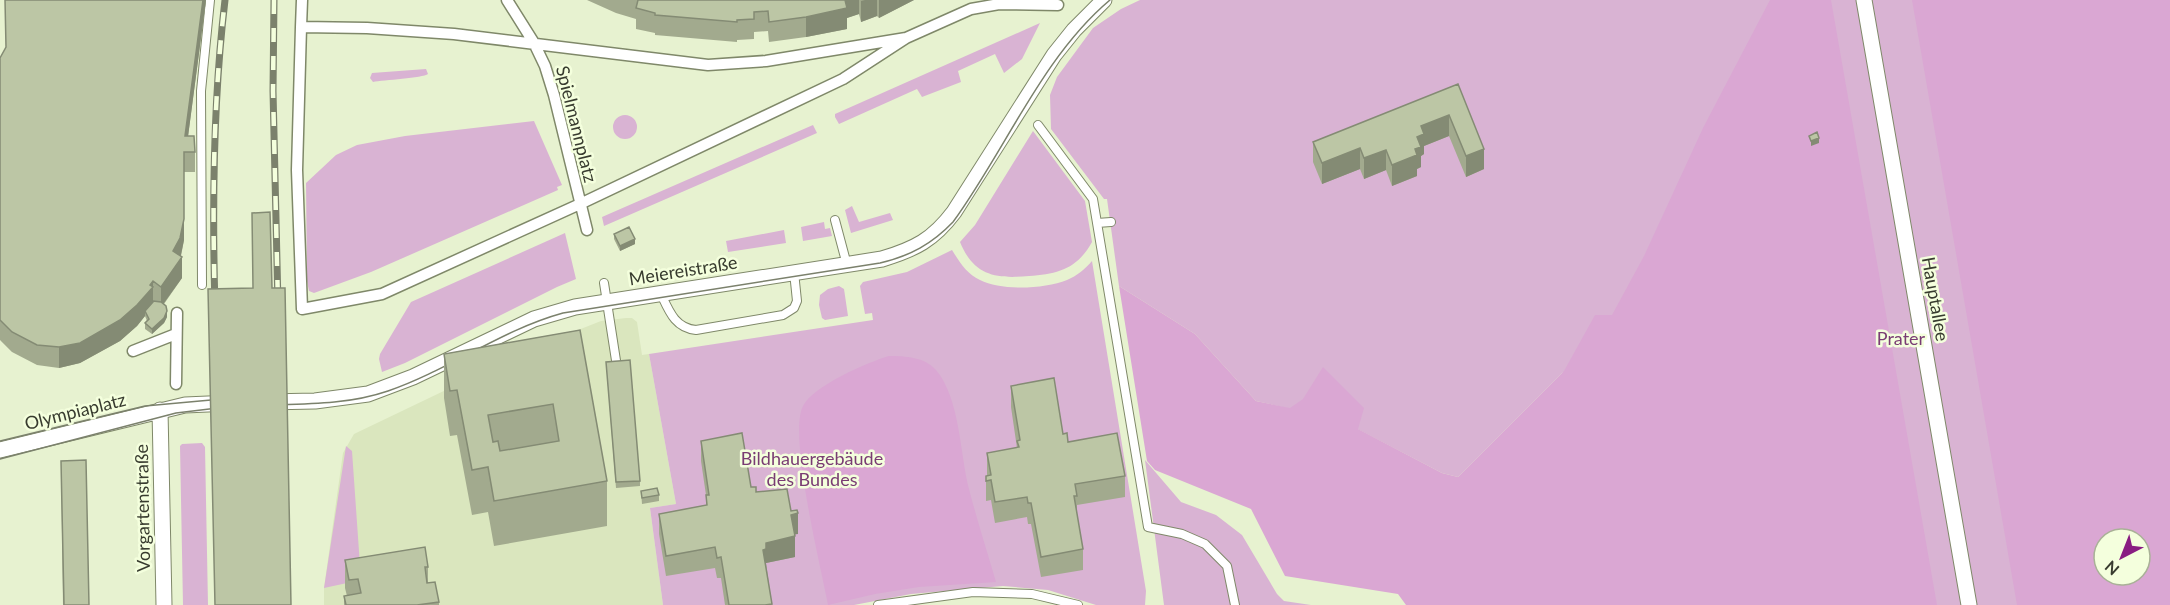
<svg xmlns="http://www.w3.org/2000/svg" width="2170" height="605" font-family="Lato,sans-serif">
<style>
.built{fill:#dae6be}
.green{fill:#d9b3d3;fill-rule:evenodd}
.forest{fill:#daa7d3;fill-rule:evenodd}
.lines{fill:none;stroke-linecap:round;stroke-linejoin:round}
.service-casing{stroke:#7f8869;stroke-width:10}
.pedestrian-casing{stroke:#7f8869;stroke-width:13}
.minor-casing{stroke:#7f8869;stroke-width:17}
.service{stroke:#fff;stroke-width:8}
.pedestrian{stroke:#fff;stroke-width:10}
.minor{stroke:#fff;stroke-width:15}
.tram{stroke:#7b816c;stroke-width:1.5}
.rail-casing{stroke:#7b816c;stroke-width:7}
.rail{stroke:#f4ffdd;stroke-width:4.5;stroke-dasharray:14;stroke-linecap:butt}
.wall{fill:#a2aa8e}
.shaded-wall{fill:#848b74}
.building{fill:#bcc6a5;stroke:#848b74;stroke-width:1.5;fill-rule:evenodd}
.labels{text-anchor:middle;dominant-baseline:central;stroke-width:5;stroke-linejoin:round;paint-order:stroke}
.street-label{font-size:18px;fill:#383c2f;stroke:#f4ffdd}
.park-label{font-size:18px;fill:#793c73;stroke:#f4ffdd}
</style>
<rect width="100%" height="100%" fill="#e7f2d0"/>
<path class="built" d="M626,318H632L637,322L642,355L649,354L676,504L650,508L663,605H324V588L343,453L354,434L540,345L601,321Z"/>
<path class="green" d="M1140,0H2170V605H1463L1563,372L1458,477L1442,473L1340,420L1256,401L1195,334L1119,286L1107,199H1104L1051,129L1050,95L1057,77L1093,28L1121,9ZM2104,539H2140V575H2104Z
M1040,23L1022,59L1004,73L995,54L958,71L961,82L922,97L917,89L839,124L835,117V114Z
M426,69L428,74C423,78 383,80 373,82L370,78L372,73Z
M613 127a12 12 0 1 1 24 0a12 12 0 1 1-24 0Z
M534,121L562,185L557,187L558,190L371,272L314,293L309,291L307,281L306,183L336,155L357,145L405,136Z
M813,125L817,133L604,226L602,217Z
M1033,131L1085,201L1092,242C1077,269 1058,274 1029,276C996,279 974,276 960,242L975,225Z
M852,206L859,222L890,213L893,220L851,233L845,210Z
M824,222L825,229L830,228L832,236L803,241L801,227Z
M784,230L786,243L728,252L726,241Z
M565,233L576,279L557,287L405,363L382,372L379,359L380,354L411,302Z
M952,250C960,263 967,274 980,280C1002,291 1044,289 1067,280C1077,276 1085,269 1092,261L1146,591L1145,605H1096L1048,590L1003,586L911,594L854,605H663L650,508L676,504L649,354L873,320L872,313L865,314L860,286L863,282L907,272Z
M839,286L844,289L848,316L825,320L822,318L819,305L820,295L828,289Z
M202,443L205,447L208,605H183L180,446L182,444Z
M346,446L352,451L361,580L324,588Z
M1145,460L1181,502L1216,515L1242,535L1277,594L1284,601L1311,605H1164Z"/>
<path class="forest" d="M1770,0H1831L1937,605H1406L1398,594L1285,576L1251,509L1155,470L1147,461L1119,286L1195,334L1256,401L1290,408L1303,399L1323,367L1364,408L1358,429L1442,473L1458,477L1564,371L1595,315H1612L1644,256L1703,128Z
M1912,0H2170V605H2017ZM2104,539H2140V575H2104Z
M889,356C905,356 925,357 936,370C960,398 960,454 969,489C977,520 987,551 996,582L919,587L875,594L828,605C821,567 788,435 803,406C813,386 868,362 889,356Z"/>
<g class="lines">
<defs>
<path id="service" d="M1038,125L1093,199L1148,527L1182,534L1205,544L1227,566L1235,605
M835,220L847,265
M1097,223L1111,222
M604,283L617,367
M202,285L201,91L210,0
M661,294C669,311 675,328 696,330L783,315L794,308L797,301L794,272
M878,605L973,592L1032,594L1078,605"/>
<path id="pedestrian" d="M507,0L534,43L545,66L554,95L587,230
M301,27L302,0
M906,38L843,79L580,204L382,294L302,309L297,170L301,27L367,28L454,34L708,65L766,61L906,38L971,9L999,4L1058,5
M133,351L176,334
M176,384L177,313"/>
<path id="minor" d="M1864,0L1969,605
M267,402L315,401L368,394L413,377L534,319L575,307L882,259C915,249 933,240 954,212L1054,55L1074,30L1104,0
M160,410L164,605
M0,450L185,405L231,403"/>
</defs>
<use href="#service" class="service-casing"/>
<use href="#pedestrian" class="pedestrian-casing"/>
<use href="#minor" class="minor-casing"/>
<use href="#service" class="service"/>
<use href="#pedestrian" class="pedestrian"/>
<use href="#minor" class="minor"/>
<path class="tram" d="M271,405C311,404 350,404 388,391C449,370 501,330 563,313L880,263C910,256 932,244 953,222C1005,151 1042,57 1110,0
M0,441L145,406L211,400
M0,459L176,413L226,407"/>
<defs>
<path id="rail" d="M274,0L273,91L278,305
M215,306C212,203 213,101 225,0"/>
</defs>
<use href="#rail" class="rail-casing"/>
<use href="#rail" class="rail"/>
</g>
<path class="wall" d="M5,0H206L188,136L195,152V172H184V240L181,256L182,278L164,304L167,317L164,323L152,334L145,329V323L147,321L145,316L137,326L120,341L80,363L59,368L37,365L12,352L0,340V58L6,48Z
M587,0H914L879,18L877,16L861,22L859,14L847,18V29L806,37L769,42L768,31L754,32V39L737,40V42L655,35V33L636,29V19L616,13Z
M1458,84L1484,169L1466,177L1449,136L1424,146V154L1421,156V167L1417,169V176L1392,186L1386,170L1364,179L1360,169L1322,184L1313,162V142Z
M614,234L635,244L620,251L614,239Z
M580,330L607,481V526L494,546L488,512L472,515L457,435L450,436L444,398V354Z
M606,362L640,481V486L616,488Z
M1011,386L1063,434L1068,442L1125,476V497L1077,505V516L1083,549V570L1041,577L1031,524H1028L1027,517L995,523L991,500L986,501V476H987V453L1017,448L1011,407Z
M701,441L756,492L791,511L798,534H794L795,557L766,563L772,605H725L721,578H717L715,568L666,576L659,534V514L706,505V495L701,461Z
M61,461L89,605H63Z
M641,491L659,495V501L642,504Z
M345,560L428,567V583L439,602V605H344V596H347L345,588Z"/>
<path class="shaded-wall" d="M203,0H206L186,152L185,136Z
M845,0H859V14L847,18V29L806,37V17Z
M865,0H877V16L861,22V1Z
M879,0H914L879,18Z
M1449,115V136L1424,146V154L1421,156V167L1417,169V176L1392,186V165L1415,149L1417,137L1421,126Z
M1819,138V143L1811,146V141Z
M1360,148V169L1322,184V163Z
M1484,149V169L1466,177V156Z
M1386,150V170L1364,179V158Z
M184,219V240L180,259L182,257V278L161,307V287Z
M635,239V244L620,251V246Z
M153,281V308L145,311V316L137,326L120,341L80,363L59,368V347L150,285Z
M167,311V317L164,323L152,334V329Z
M798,513V534L791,535V515Z
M795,536V557L766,563V570L763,550L766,543Z"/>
<path class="building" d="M5,0H203L185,136H194L195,152H184V219L180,238L173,251L182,257L161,287L153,281L150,285L153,287L137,305L120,320L80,343L59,347L37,345L12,332L0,320V58L6,47Z
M638,0H845L847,8L806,17L769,22L768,11L754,12V19L737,20V22L655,15V13L636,8Z
M1458,84L1484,149L1466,156L1449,115L1421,126L1424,134L1417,137L1421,147L1415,149L1417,155L1392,165L1386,150L1364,158L1360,148L1322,163L1313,142Z
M1817,132L1819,138L1811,141L1809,136Z
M270,212L272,288H285L291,605H215L208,289L253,288L252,213Z
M629,227L635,239L620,246L614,234Z
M153,301L161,302L166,306L167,311L164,318L152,329L145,323L149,319L145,311L153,302Z
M580,330L607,481L494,501L488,467L472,470L457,390L450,391L444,354ZM553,404L559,441L500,451L498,441L493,442L488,415Z
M630,360L640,481L616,482L606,362Z
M1054,378L1063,434L1067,433L1068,442L1117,433L1125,476L1075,484L1077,496H1074L1083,549L1041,557L1031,503H1028L1027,497L995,502L991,480L986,481V476L991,475L987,453L1019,447L1017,441L1020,440L1011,386Z
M742,433L751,487H756V492L787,489L791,511L797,510L798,513L791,515L795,536L766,543V549L763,550L772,604L765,605H729L721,557L717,558L715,547L666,556L659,514L707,505L706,495H709L701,441Z
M86,460L89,605H64L61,461Z
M657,488L659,495L642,498L641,491Z
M425,547L428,567H425L427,583L435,582L439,602L417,605H346L344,596L361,593L358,579L349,580L345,560Z"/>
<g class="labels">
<g class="street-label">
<text transform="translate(577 124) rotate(76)">Spielmannplatz</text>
<text transform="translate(683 270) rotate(-9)">Meiereistraße</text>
<text transform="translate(1936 299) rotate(80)">Hauptallee</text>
<text transform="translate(75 411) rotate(-14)">Olympiaplatz</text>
<text transform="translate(142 508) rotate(-91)">Vorgartenstraße</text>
</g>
<g class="park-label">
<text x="1901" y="338">Prater</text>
<text x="812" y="458">Bildhauergebäude<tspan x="812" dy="21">des Bundes</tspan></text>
</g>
</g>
<g transform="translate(2122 557) rotate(222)"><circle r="28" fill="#f4ffdd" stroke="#a9b197" stroke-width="1.5"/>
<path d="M0-4.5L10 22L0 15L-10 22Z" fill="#891d82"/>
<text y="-9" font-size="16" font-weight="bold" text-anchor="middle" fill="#383c2f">N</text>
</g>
</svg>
